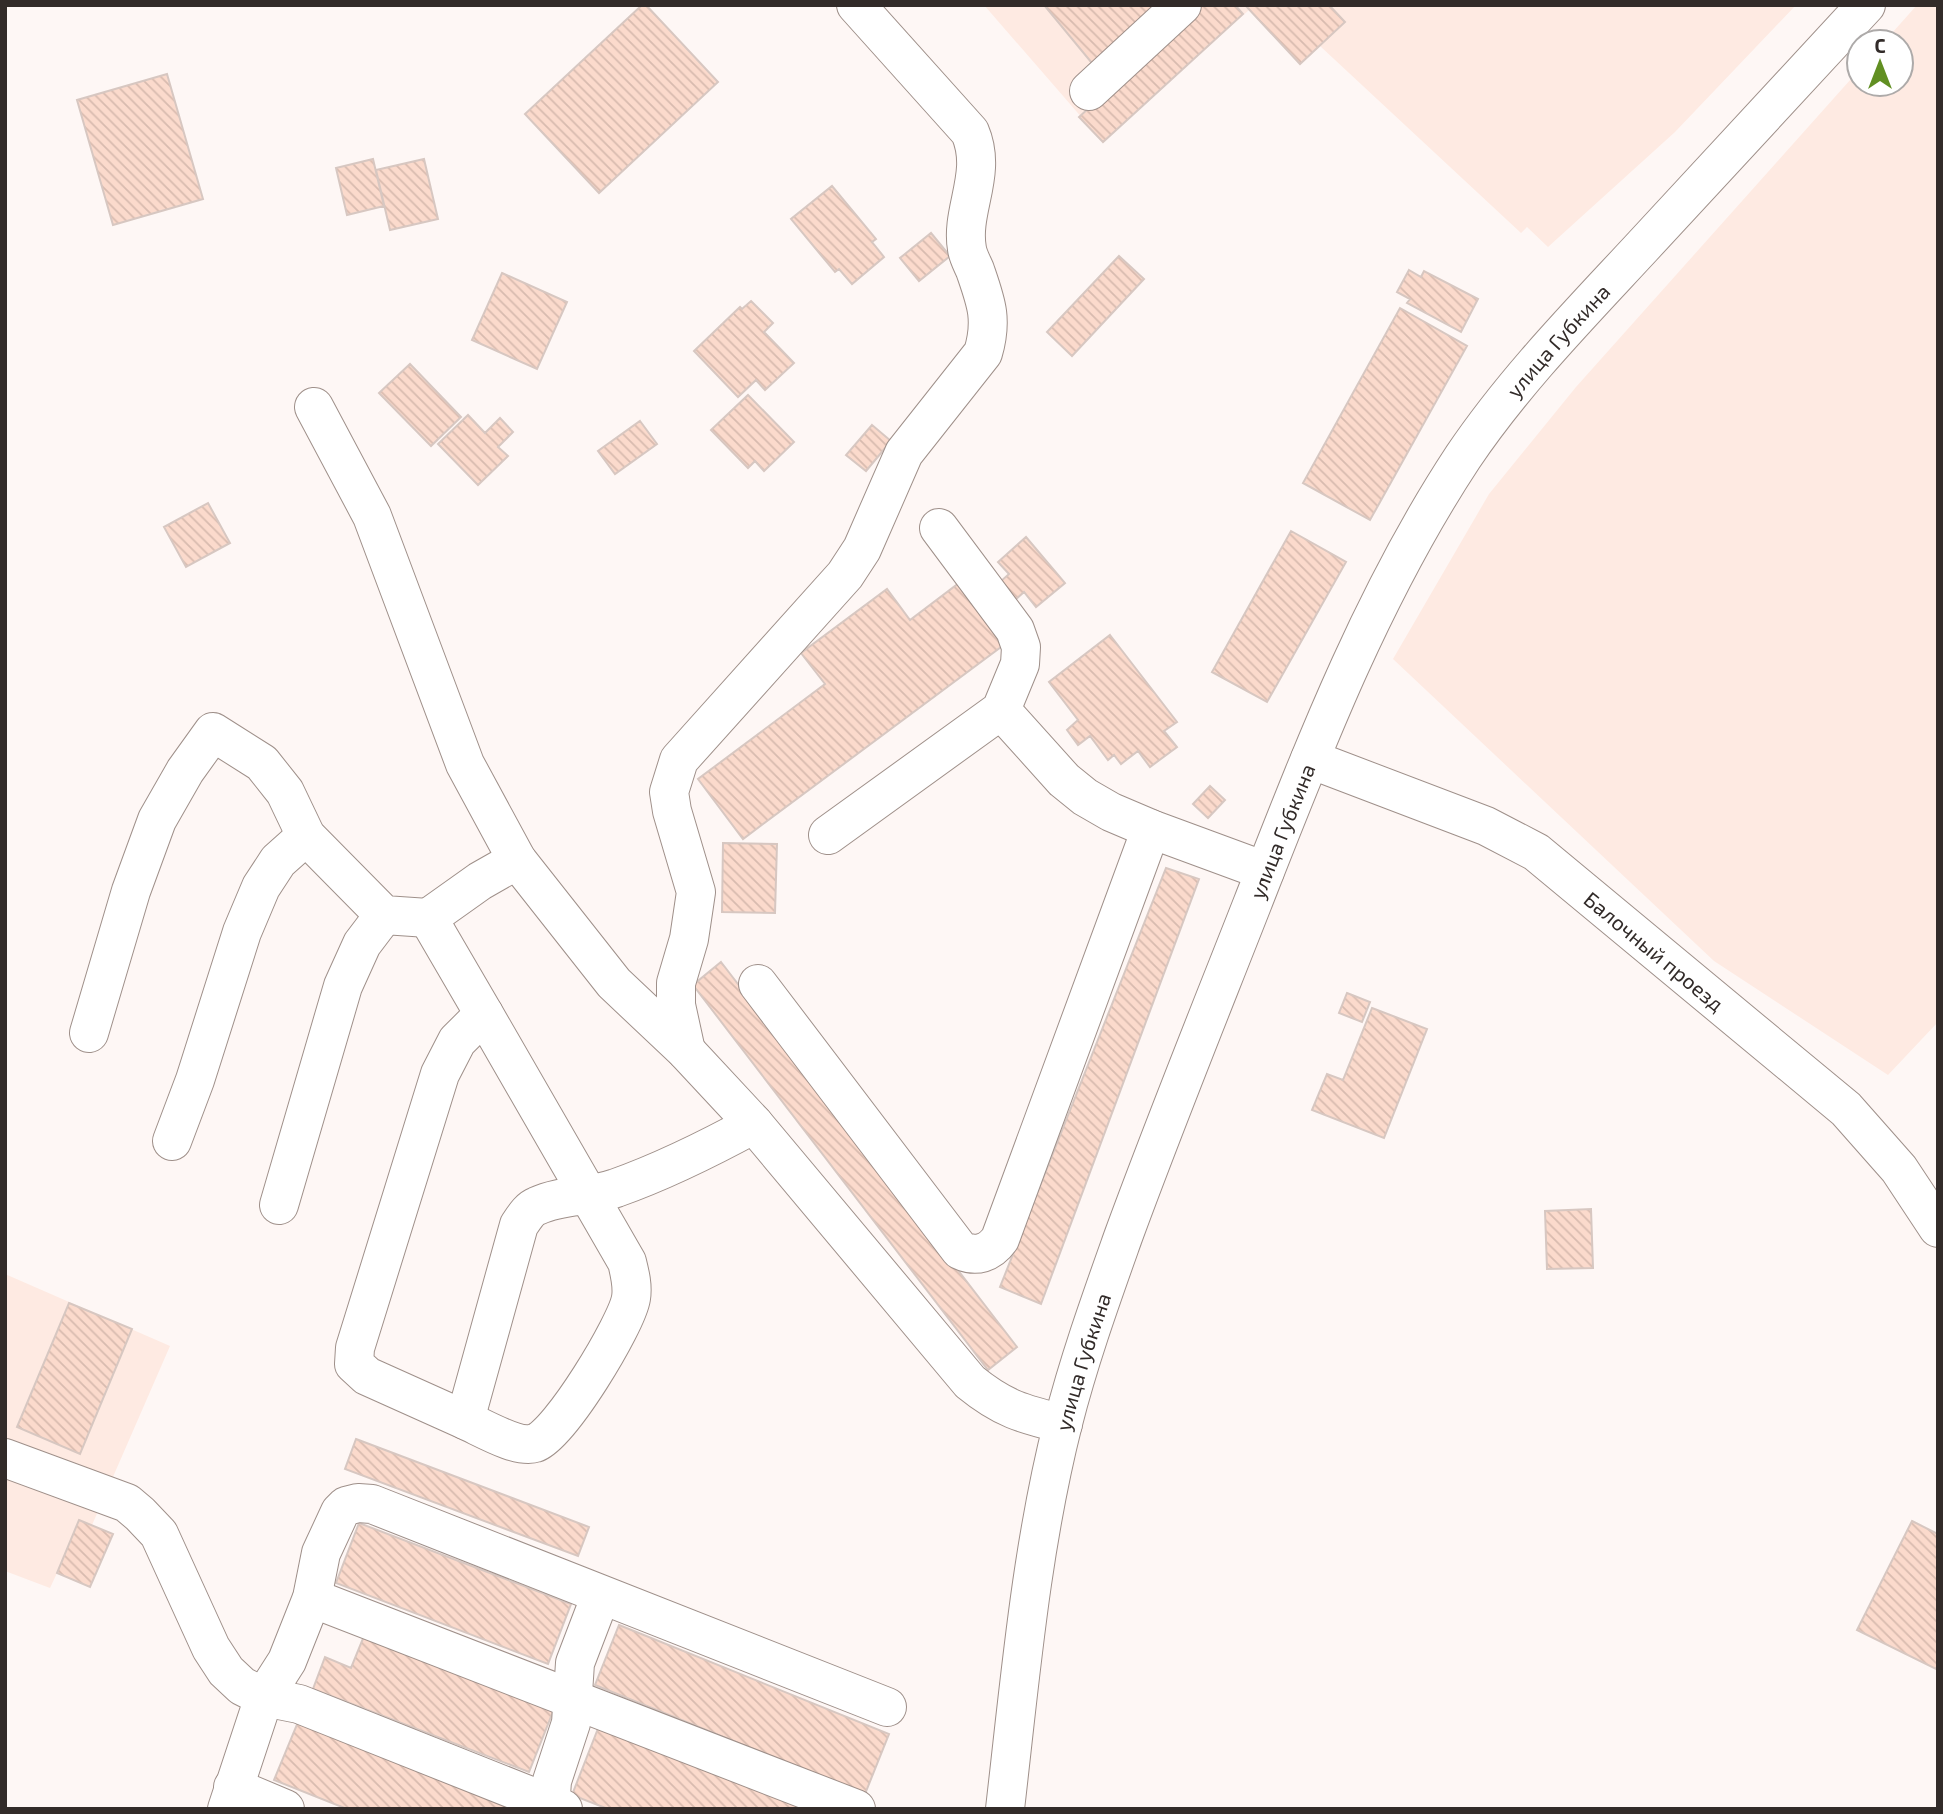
<svg xmlns="http://www.w3.org/2000/svg" width="1943" height="1814" font-family="'Exo 2',sans-serif">
<style>
.built{fill:#feeae2}
.building{fill:url(#building-back-hatch);stroke:#d7c7c1;stroke-width:2}
.lines{fill:none;stroke-linecap:round;stroke-linejoin:round}
.minor-casing{stroke:#9f908a;stroke-width:40}
.minor{stroke:#fff;stroke-width:38}
.labels{text-anchor:middle;dominant-baseline:central;stroke-width:5;stroke-linejoin:round;paint-order:stroke}
.street-label{font-size:21px;fill:#322b29;stroke:#fff}
</style>
<defs>
<pattern id="building-back-hatch" width="6" height="6" patternUnits="userSpaceOnUse" patternTransform="scale(1.75)"><rect width="6" height="6" fill="#fbdacc"/><path d="M-1 5l2 2M0 0l6 6M5-1l2 2" fill="none" stroke="#d8bbaf"/></pattern>
</defs>
<rect width="100%" height="100%" fill="#fef7f5"/>
<path class="built" d="M984,5H1796L1675,132L1548,247L1527,227L1521,233L1320,46L1300,64L1249,10L1103,142Z
M1917,5H1938V1022L1888,1075L1714,961L1393,659L1489,494L1576,387L1859,70V84H1901V42H1884Z
M5,1274L170,1346L92,1525L113,1534L90,1587L57,1573L50,1588L5,1571Z"/>
<path class="building" d="M642,5H646L718,82L599,193L525,114Z
M1044,5H1171L1096,68Z
M1202,5H1235L1243,14L1103,142L1079,117Z
M1245,5H1329L1345,22L1300,64Z
M167,74L203,199L113,225L77,100Z
M373,159L384,206L347,215L336,168Z
M424,159L438,219L390,230L376,170Z
M832,186L876,239L872,242L884,257L852,284L839,269L835,272L791,219Z
M931,233L950,256L919,281L900,258Z
M1119,256L1144,279L1072,356L1047,332Z
M1409,270L1421,277L1424,271L1478,299L1461,332L1407,303L1410,299L1397,292Z
M502,273L567,302L537,369L472,340Z
M751,301L773,323L764,332L794,363L765,390L756,380L738,397L694,351L740,307L742,309Z
M1400,308L1467,346L1370,520L1303,483Z
M410,364L461,417L431,446L379,393Z
M748,395L794,442L764,471L755,461L748,468L711,430Z
M468,415L485,433L500,418L513,432L498,447L508,456L478,485L438,444Z
M640,421L657,444L615,474L598,451Z
M872,425L891,441L866,471L846,455Z
M208,503L230,543L186,567L164,527Z
M1291,531L1346,562L1267,702L1212,672Z
M1026,537L1065,583L1036,607L1024,592L1015,600L1000,582L1009,574L998,562Z
M959,583L1005,644L743,839L698,779L825,684L801,653L887,589L910,620Z
M1110,635L1177,722L1164,731L1177,747L1150,767L1138,751L1121,764L1114,755L1108,760L1090,736L1078,745L1067,730L1078,720L1049,682Z
M1210,786L1225,800L1208,818L1193,804Z
M723,843L777,844L775,913L722,912Z
M1166,868L1199,879L1041,1304L1000,1287Z
M721,962L1017,1347L988,1370L693,985Z
M1347,993L1370,1002L1362,1022L1339,1013Z
M1372,1008L1427,1029L1384,1138L1312,1110L1327,1074L1343,1080Z
M1591,1209L1593,1268L1547,1269L1545,1211Z
M69,1303L132,1329L80,1454L17,1427Z
M356,1439L589,1527L578,1556L345,1469Z
M79,1520L113,1534L90,1587L57,1573Z
M1912,1521L1938,1534V1665L1936,1669L1857,1630Z
M359,1523L571,1604L548,1664L336,1583Z
M619,1625L889,1734L865,1794L595,1685Z
M364,1636L554,1709L529,1772L313,1689L325,1657L351,1668Z
M298,1722L521,1809H347L274,1780Z
M599,1726L807,1809H608L572,1795Z"/>
<g class="lines">
<defs>
<g id="minor">
<path d="M1089,91L1182,5"/>
<path d="M314,407L372,516L465,764L517,860L614,983L686,1051L754,1124L970,1382C1003,1409 1023,1414 1063,1424"/>
<path d="M1001,710L1064,780L1085,797L1111,812L1151,829L1265,871"/>
<path id="s1" d="M1310,759L1486,826L1536,852L1846,1109L1899,1169L1938,1228"/>
<path d="M828,835L1001,710L1020,664L1021,647L1015,630L939,528"/>
<path d="M428,918L484,1014L457,1041L440,1074L355,1348L354,1364L367,1376L465,1420L519,1225C524,1218 529,1209 537,1206C562,1194 590,1198 616,1188C664,1171 710,1148 754,1124"/>
<path d="M758,984L960,1250C976,1258 990,1253 1000,1239L1151,829"/>
<path d="M89,1033L131,891L157,820L185,771L213,732L262,763L285,792L306,836L384,915L428,918L480,881L517,860"/>
<path d="M686,1051L676,1005V983L689,939L696,892L672,811L669,792L679,760L845,575L862,549L904,453L983,353C993,319 986,302 975,270C972,263 968,256 967,249C960,210 988,174 970,132L856,5"/>
<path d="M172,1141L195,1080L242,932L261,887L278,861L306,836"/>
<path d="M279,1205L343,986L362,944L384,915"/>
<path d="M465,1420C483,1428 518,1449 535,1443C559,1436 627,1324 631,1298C633,1286 630,1274 627,1262L484,1014"/>
<path d="M5,1458L127,1503L140,1514L159,1534L211,1648L226,1671L242,1686L264,1697L227,1809"/>
<path d="M312,1598L856,1809"/>
<path d="M233,1787L285,1809"/>
<path d="M550,1809L552,1781L571,1723L575,1663L601,1595"/>
<path d="M563,1809L299,1704L264,1697L287,1661L312,1598L321,1553L340,1512L346,1506L358,1503L372,1504L887,1707"/>
<path id="s2" d="M1005,1809C1020,1680 1031,1549 1063,1423C1079,1360 1101,1299 1123,1237C1164,1125 1209,1014 1253,902C1313,749 1372,595 1463,457C1515,380 1580,314 1643,246C1717,166 1792,86 1866,5"/>
</g>
</defs>
<use href="#minor" class="minor-casing"/>
<use href="#minor" class="minor"/>
</g>
<g class="labels">
<g class="street-label">
<text stroke="none"><textPath href="#s2" startOffset="1589">улица Губкина</textPath></text>
<text stroke="none"><textPath href="#s2" startOffset="1022">улица Губкина</textPath></text>
<text stroke="none"><textPath href="#s1" startOffset="399">Балочный проезд</textPath></text>
<text stroke="none"><textPath href="#s2" startOffset="455">улица Губкина</textPath></text>
</g>
</g>
<rect width="1943" height="1814" fill="none" stroke="#322b29" stroke-width="14"/>
<g transform="translate(1880 63)"><circle r="33" fill="#ffffff" stroke="#adaaa9" stroke-width="2"/>
<path d="M0-5L12 26L0 18L-12 26Z" fill="#618f22"/>
<text y="-10" font-size="19" font-weight="bold" text-anchor="middle" fill="#322b29">С</text>
</g>
</svg>
